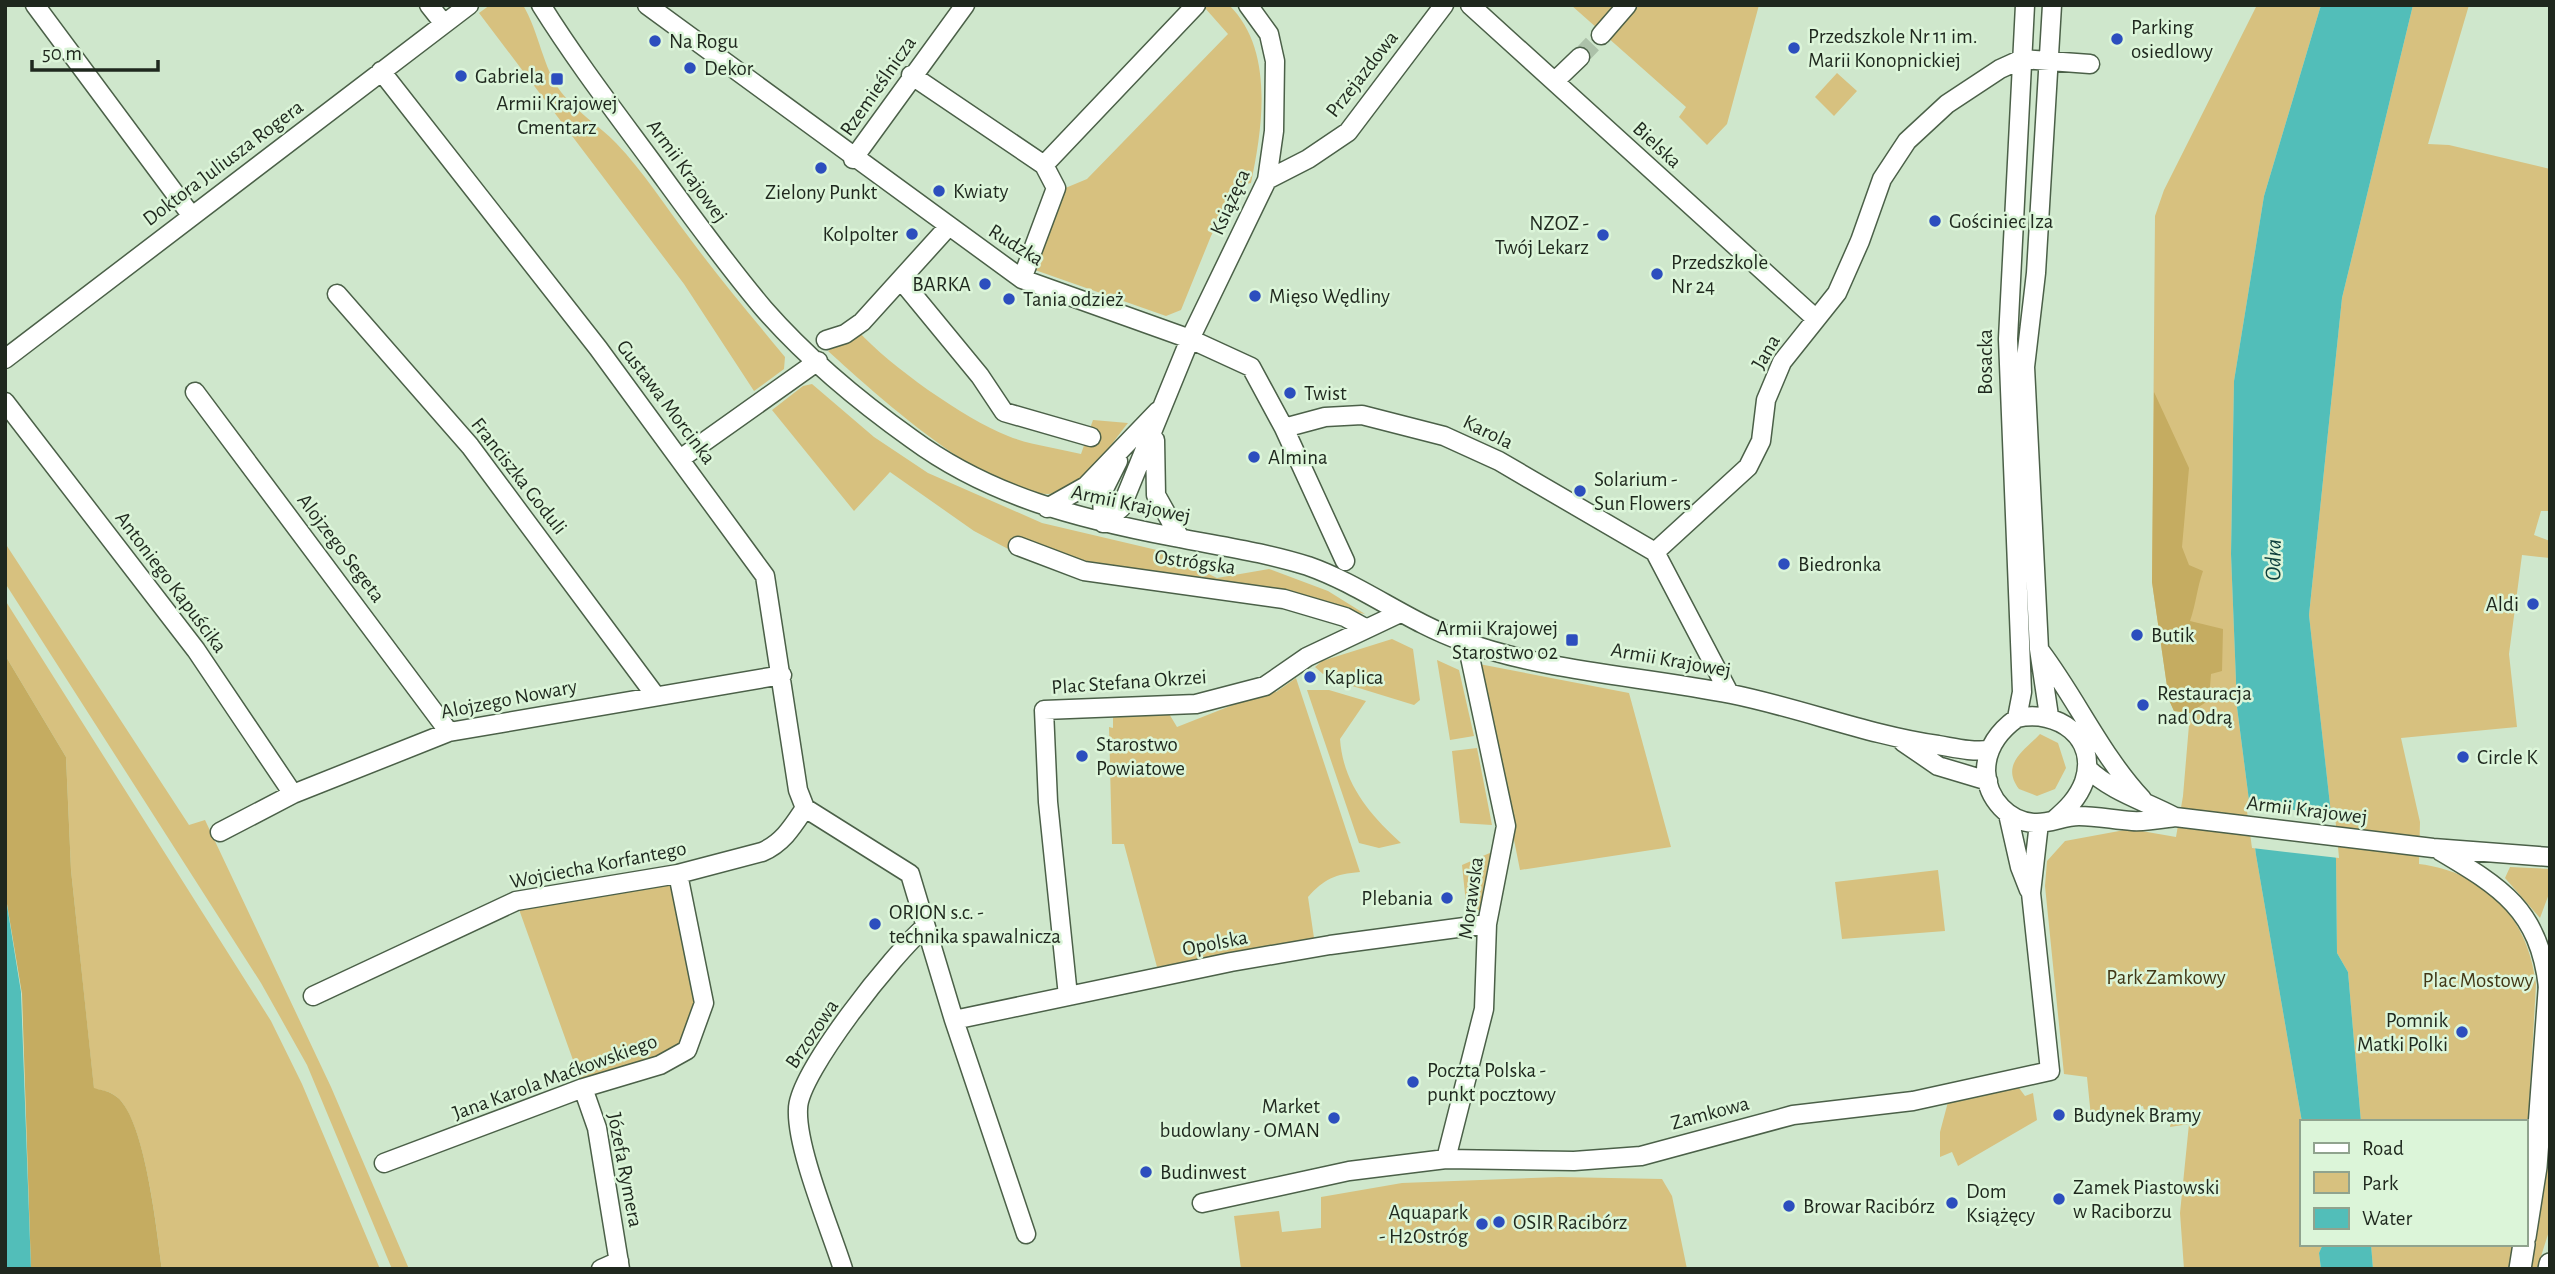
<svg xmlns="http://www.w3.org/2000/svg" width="2555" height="1274" font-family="'Alegreya Sans',sans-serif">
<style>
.green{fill:#d7c17f}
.forest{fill:#c5ac61}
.water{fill:#52beb9}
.pier{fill:#cfe7cc}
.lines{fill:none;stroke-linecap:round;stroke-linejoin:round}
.minor-tunnel{stroke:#acc1a9;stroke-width:18;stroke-dasharray:18 9;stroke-linecap:butt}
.minor-casing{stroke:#4b6048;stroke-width:21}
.major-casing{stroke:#4b6048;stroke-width:24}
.minor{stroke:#fff;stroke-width:18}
.major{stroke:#fff;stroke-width:21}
.poi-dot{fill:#2c4ebe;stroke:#dcf5d9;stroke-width:2.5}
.labels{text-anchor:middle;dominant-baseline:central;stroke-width:5;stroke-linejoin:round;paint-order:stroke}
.poi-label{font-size:21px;fill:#1f281e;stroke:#dcf5d9;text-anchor:start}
.street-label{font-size:21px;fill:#1f281e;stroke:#dcf5d9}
.park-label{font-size:21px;fill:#423716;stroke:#dcf5d9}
.water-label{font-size:23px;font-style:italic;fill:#0d3f3d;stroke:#dcf5d9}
</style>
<rect width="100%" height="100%" fill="#cfe7cc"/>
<path class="green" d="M490,5H523C539,32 543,68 561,92C577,113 599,125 616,143C643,171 665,206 688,236C719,278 752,317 785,357L784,369L754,391L684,284L479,13Z
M1208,5H1229C1274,49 1263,126 1251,183L1237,186L1211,236L1181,310L1166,316L1035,270L1063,189L1087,179L1228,34L1205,8Z
M1571,5H1759L1727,124L1707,145L1679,117L1686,107Z
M2257,5H2321L2264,196L2234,381L2231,554L2237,707L2256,855L2302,1122L2301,1244H2323L2319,1253L2321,1269H2184L2180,1213L2189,1124L2170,1127L2173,1108L2169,1107L2164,1122L2158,1119L2152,1109L2144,1110L2143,1106L2137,1107V1111L2091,1117L2087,1077L2064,1074L2045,886L2047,861L2065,841L2130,829L2176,837L2183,796L2190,713L2174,711L2169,700L2152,582L2155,216L2164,190Z
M2413,5H2469L2428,144L2449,145L2550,169V511H2541L2534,535L2550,541V558L2522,555L2509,654L2517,727L2401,738L2420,822L2419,864C2485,872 2528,917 2536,984L2525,1178V1122H2361L2348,972L2337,953L2336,859L2309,615L2342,298Z
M1837,73L1857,91L1834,116L1815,97Z
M858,331C890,366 963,418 1008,436C1030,445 1057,448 1081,454L1093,420L1128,423C1110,444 1089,483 1061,492C1002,511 870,389 828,351Z
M812,384L874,437L928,473L1042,523L1161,551L1217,578L1269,569L1328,591L1365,614L1012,551L974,531L890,472L854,511L772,410L803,386Z
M5,543L189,825L205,820L331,1087L409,1269H392L307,1065L261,983L5,583Z
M5,600L271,1021L302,1084L380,1269H162C157,1233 145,1113 114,1095C109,1091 100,1090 94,1089L71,870L66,757L5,655Z
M1392,639L1413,649L1420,700L1414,705L1349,685L1341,675L1332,671L1323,674L1315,667L1322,661Z
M1437,660L1459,670L1474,736L1450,740Z
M1479,664L1629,693L1671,847L1520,870Z
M1296,678L1360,872C1335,874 1324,879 1308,897L1314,938L1157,967L1124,844H1112L1109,727L1113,728V713L1168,712L1177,727L1273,689L1276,692Z
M1307,690H1329L1366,701L1340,739C1343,783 1369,814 1401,843L1379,848L1359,843Z
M2040,734L2058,743L2066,768L2055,789L2037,796L2019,789C2000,764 2025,750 2040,734Z
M1477,748L1492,825L1460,823L1452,751Z
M1492,852L1481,910L1467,913L1462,865Z
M2510,867L2550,869V891L2540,918L2505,878Z
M1938,870L1945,931L1842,939L1835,882Z
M678,874L704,1003L687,1050L583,1088L516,901Z
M2019,1088L2025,1096L2033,1093L2037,1120L1958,1166L1952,1152L1940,1157V1132L1948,1102Z
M2550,1125V1228L2537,1269H2531L2543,1194Z
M1559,1177L1662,1179L1672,1196L1687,1269H1241L1234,1216L1279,1211L1282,1232L1321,1228V1197L1402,1183Z
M2371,1244H2515L2511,1269H2373Z"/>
<path class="forest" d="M2154,392L2189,468L2182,547L2189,565L2203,571C2197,588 2196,604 2190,621L2223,629L2222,671L2211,674L2209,700L2190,713L2174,711L2169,700L2152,582Z
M5,655L66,757L71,870L94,1088C100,1090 109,1091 114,1095C145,1112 157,1234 162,1269H31L22,994L5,892Z"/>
<path class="water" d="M2321,5H2413L2342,298L2309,615L2336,859L2337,953L2348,972L2361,1122H2302L2256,855L2237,707L2231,554L2234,381L2264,196Z
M5,893L21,992L31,1269H5Z
M2323,1244H2371L2373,1269H2321L2319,1253Z"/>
<path class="pier" d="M2246,804L2335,815L2339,858L2252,848Z"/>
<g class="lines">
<path class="minor-tunnel" d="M1580,57L1601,35"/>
<defs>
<path id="minor" d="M35,5L191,215
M429,5L444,24
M541,5C576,61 616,113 655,166C690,214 725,263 764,309C806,357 860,402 912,439C991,497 1080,519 1174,537C1219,546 1264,552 1308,566C1362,585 1408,622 1462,641C1547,672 1642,676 1731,694C1801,708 1868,735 1938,745C1956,748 1971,752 1989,750
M647,5L1022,279L1190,339L1251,367L1284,428L1345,561
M1470,5L1815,318
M1601,35L1627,5
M2022,59L2090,64
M381,71L598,348L765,576L798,790L805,808
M911,75L1044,165L1056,188L1022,279
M1555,81L1580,57
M853,159L965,5
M1044,165L1196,5
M1267,180L1308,159L1348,132L1444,5
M901,280L980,376L1004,412L1091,437
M337,294L470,446L655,695
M826,340L845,334L862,322L948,227
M5,359L469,5
M195,392L449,732
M5,402L196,650L293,794
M1284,428L1325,417L1362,415L1444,436L1499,461L1655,552
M1155,440L1156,495L1180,538
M680,459L818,361
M1047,508L1086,486L1158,411
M1103,523L1121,508L1190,339L1267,180L1274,131L1275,61L1269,34L1248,5
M1103,523L1102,493L1118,461
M1018,546L1084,571L1284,599L1345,617L1365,628
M2041,652C2077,700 2101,755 2142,799
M1729,693L1655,552L1748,467L1761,441L1766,400L1782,362L1837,293L1860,241L1882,179L1907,141L1947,104L2000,69L2022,59
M2049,716L2039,649L2025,367L2036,273L2052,5
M2017,718L2022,692L2008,339L2025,5
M1903,742L1938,766L1988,781
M2087,768C2112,792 2145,801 2175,817
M805,808L910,874L954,1020L1026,1234
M2008,814L2020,867L2029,890
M2054,820C2067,809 2078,798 2084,782C2099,737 2057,709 2017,718C1999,731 1986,748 1986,771C1987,799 2009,823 2037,823C2051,823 2065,816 2079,816C2097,816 2115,820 2132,821C2146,822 2161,819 2175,817L2433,848L2550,857
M220,832L293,794L449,732L782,675
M2440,851C2501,887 2539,910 2548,987
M313,996L516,901L678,874L762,852C783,843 793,826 805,808
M1068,996L1048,802L1044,710L1196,704L1265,686L1307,657L1400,613
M954,1020L1231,962L1330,945L1487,924
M583,1088L597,1128L620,1269
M1446,1159L1484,1009L1487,924L1506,826L1467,643
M384,1163L583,1088L660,1065L687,1050L704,1003L678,874
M1202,1203L1349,1171L1446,1159L1574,1161L1641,1156L1793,1115L1913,1101L2050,1071L2031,893L2039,823
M601,1269L619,1261
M843,1269C830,1228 796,1148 798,1109C798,1073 895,952 925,927"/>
<path id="major" d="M2525,1237L2536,1167L2550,978
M2520,1269L2524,1244
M2549,1269L2550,1264"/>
</defs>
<use href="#minor" class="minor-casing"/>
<use href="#major" class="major-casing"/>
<use href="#minor" class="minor"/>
<use href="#major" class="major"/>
</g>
<g class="poi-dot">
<circle cx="2117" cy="39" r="7"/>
<circle cx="655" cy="41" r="7"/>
<circle cx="1794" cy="48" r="7"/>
<circle cx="690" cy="68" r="7"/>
<circle cx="461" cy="76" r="7"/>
<rect x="550" y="72" width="14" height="14" rx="3.5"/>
<circle cx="821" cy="168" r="7"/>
<circle cx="939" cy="191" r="7"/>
<circle cx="1935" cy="221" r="7"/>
<circle cx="912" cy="234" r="7"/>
<circle cx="1603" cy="235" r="7"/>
<circle cx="1657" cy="274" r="7"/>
<circle cx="985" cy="284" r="7"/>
<circle cx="1255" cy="296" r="7"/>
<circle cx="1009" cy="299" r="7"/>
<circle cx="1290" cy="393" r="7"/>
<circle cx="1254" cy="457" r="7"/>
<circle cx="1580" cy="491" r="7"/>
<circle cx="1784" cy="564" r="7"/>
<circle cx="2533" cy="604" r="7"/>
<circle cx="2137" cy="635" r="7"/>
<rect x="1565" y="633" width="14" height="14" rx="3.5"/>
<circle cx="1310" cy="677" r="7"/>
<circle cx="2143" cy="705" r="7"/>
<circle cx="1082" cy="756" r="7"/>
<circle cx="2463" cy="757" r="7"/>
<circle cx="1447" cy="898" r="7"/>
<circle cx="875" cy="924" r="7"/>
<circle cx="2462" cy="1032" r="7"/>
<circle cx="1413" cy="1082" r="7"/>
<circle cx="2059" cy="1115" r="7"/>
<circle cx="1334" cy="1118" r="7"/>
<circle cx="1146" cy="1172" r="7"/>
<circle cx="2059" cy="1199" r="7"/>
<circle cx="1952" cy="1203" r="7"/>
<circle cx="1789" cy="1206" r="7"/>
<circle cx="1499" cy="1222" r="7"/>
<circle cx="1482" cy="1224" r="7"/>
</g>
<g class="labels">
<g class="poi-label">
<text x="2131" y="27">Parking<tspan x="2131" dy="24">osiedlowy</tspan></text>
<text x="1808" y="36">Przedszkole Nr 11 im.<tspan x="1808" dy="24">Marii Konopnickiej</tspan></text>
<text x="669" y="41">Na Rogu</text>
<text x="704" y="68">Dekor</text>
<text x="475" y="76">Gabriela</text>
<text x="557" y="103" text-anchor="middle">Armii Krajowej<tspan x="557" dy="24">Cmentarz</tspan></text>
<text x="953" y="191">Kwiaty</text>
<text x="821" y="192" text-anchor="middle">Zielony Punkt</text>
<text x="1949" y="221">Gościniec Iza</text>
<text x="1589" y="223" text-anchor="end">NZOZ -<tspan x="1589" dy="24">Twój Lekarz</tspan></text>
<text x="898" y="234" text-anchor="end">Kolpolter</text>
<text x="1671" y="262">Przedszkole<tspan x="1671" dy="24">Nr 24</tspan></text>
<text x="971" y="284" text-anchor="end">BARKA</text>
<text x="1269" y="296">Mięso Wędliny</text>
<text x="1023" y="299">Tania odzież</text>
<text x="1304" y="393">Twist</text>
<text x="1268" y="457">Almina</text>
<text x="1594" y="479">Solarium -<tspan x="1594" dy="24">Sun Flowers</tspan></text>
<text x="1798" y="564">Biedronka</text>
<text x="2519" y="604" text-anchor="end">Aldi</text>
<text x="1558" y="628" text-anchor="end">Armii Krajowej<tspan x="1558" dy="24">Starostwo 02</tspan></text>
<text x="2151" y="635">Butik</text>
<text x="1324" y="677">Kaplica</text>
<text x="2157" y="693">Restauracja<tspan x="2157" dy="24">nad Odrą</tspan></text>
<text x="1096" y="744">Starostwo<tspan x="1096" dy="24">Powiatowe</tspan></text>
<text x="2477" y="757">Circle K</text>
<text x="1433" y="898" text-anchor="end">Plebania</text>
<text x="889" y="912">ORION s.c. -<tspan x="889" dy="24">technika spawalnicza</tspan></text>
<text x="2448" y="1020" text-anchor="end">Pomnik<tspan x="2448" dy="24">Matki Polki</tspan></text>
<text x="1427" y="1070">Poczta Polska -<tspan x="1427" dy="24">punkt pocztowy</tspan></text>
<text x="1320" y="1106" text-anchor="end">Market<tspan x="1320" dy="24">budowlany - OMAN</tspan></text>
<text x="2073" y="1115">Budynek Bramy</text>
<text x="1160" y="1172">Budinwest</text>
<text x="2073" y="1187">Zamek Piastowski<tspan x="2073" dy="24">w Raciborzu</tspan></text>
<text x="1966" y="1191">Dom<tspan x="1966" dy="24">Książęcy</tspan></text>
<text x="1803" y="1206">Browar Racibórz</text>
<text x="1468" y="1212" text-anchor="end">Aquapark<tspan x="1468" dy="24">- H2Ostróg</tspan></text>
<text x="1513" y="1222">OSIR Racibórz</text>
</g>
<g class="street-label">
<text transform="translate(1362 74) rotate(-52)">Przejazdowa</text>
<text transform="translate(878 86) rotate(-55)">Rzemieślnicza</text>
<text transform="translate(1657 145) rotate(43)">Bielska</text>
<text transform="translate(223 163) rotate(-37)">Doktora Juliusza Rogera</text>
<text transform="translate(687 171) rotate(54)">Armii Krajowej</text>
<text transform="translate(1230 202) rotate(-66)">Książęca</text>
<text transform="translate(1016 245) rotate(32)">Rudzka</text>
<text transform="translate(1766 352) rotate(-60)">Jana</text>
<text transform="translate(1985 362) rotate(-90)">Bosacka</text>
<text transform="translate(666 402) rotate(53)">Gustawa Morcinka</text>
<text transform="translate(1488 432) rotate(26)">Karola</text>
<text transform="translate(519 476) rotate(52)">Franciszka Goduli</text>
<text transform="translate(1131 504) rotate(12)">Armii Krajowej</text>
<text transform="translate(341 548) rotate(53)">Alojzego Segeta</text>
<text transform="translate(1195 562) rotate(8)">Ostrógska</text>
<text transform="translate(171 582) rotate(53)">Antoniego Kapuścika</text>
<text transform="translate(1671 660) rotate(10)">Armii Krajowej</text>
<text transform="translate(1129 682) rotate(-4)">Plac Stefana Okrzei</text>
<text transform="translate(509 699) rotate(-11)">Alojzego Nowary</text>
<text transform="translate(2307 810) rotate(7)">Armii Krajowej</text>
<text transform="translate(598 865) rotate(-11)">Wojciecha Korfantego</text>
<text transform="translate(1471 898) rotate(-82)">Morawska</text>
<text transform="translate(1215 943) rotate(-11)">Opolska</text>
<text transform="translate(812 1034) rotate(-56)">Brzozowa</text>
<text transform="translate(555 1077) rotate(-20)">Jana Karola Maćkowskiego</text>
<text transform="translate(1710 1113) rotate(-15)">Zamkowa</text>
<text transform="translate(625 1170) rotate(79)">Józefa Rymera</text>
</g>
<g class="park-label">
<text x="2166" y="977">Park Zamkowy</text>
<text x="2478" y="980">Plac Mostowy</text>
</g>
<g class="water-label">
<text transform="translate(2274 560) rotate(-89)">Odra</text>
</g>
</g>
<rect width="2555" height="1274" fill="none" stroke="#1f281e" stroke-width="14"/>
<rect x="2300" y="1120" width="228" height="126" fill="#dcf5d9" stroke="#90a38e" stroke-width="2"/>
<rect x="2314" y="1143" width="35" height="10" fill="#ffffff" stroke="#90a38e" stroke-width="2"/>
<text x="2362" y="1155" font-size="21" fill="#1f281e">Road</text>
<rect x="2314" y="1172" width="35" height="21" fill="#d7c17f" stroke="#90a38e" stroke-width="2"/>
<text x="2362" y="1190" font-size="21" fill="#1f281e">Park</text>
<rect x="2314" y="1208" width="35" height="21" fill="#52beb9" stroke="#90a38e" stroke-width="2"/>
<text x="2362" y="1225" font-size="21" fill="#1f281e">Water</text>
<path d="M32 60v10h126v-10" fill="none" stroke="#1f281e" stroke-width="3.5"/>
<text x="42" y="60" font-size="21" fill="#1f281e" stroke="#dcf5d9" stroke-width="5" paint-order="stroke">50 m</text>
</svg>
